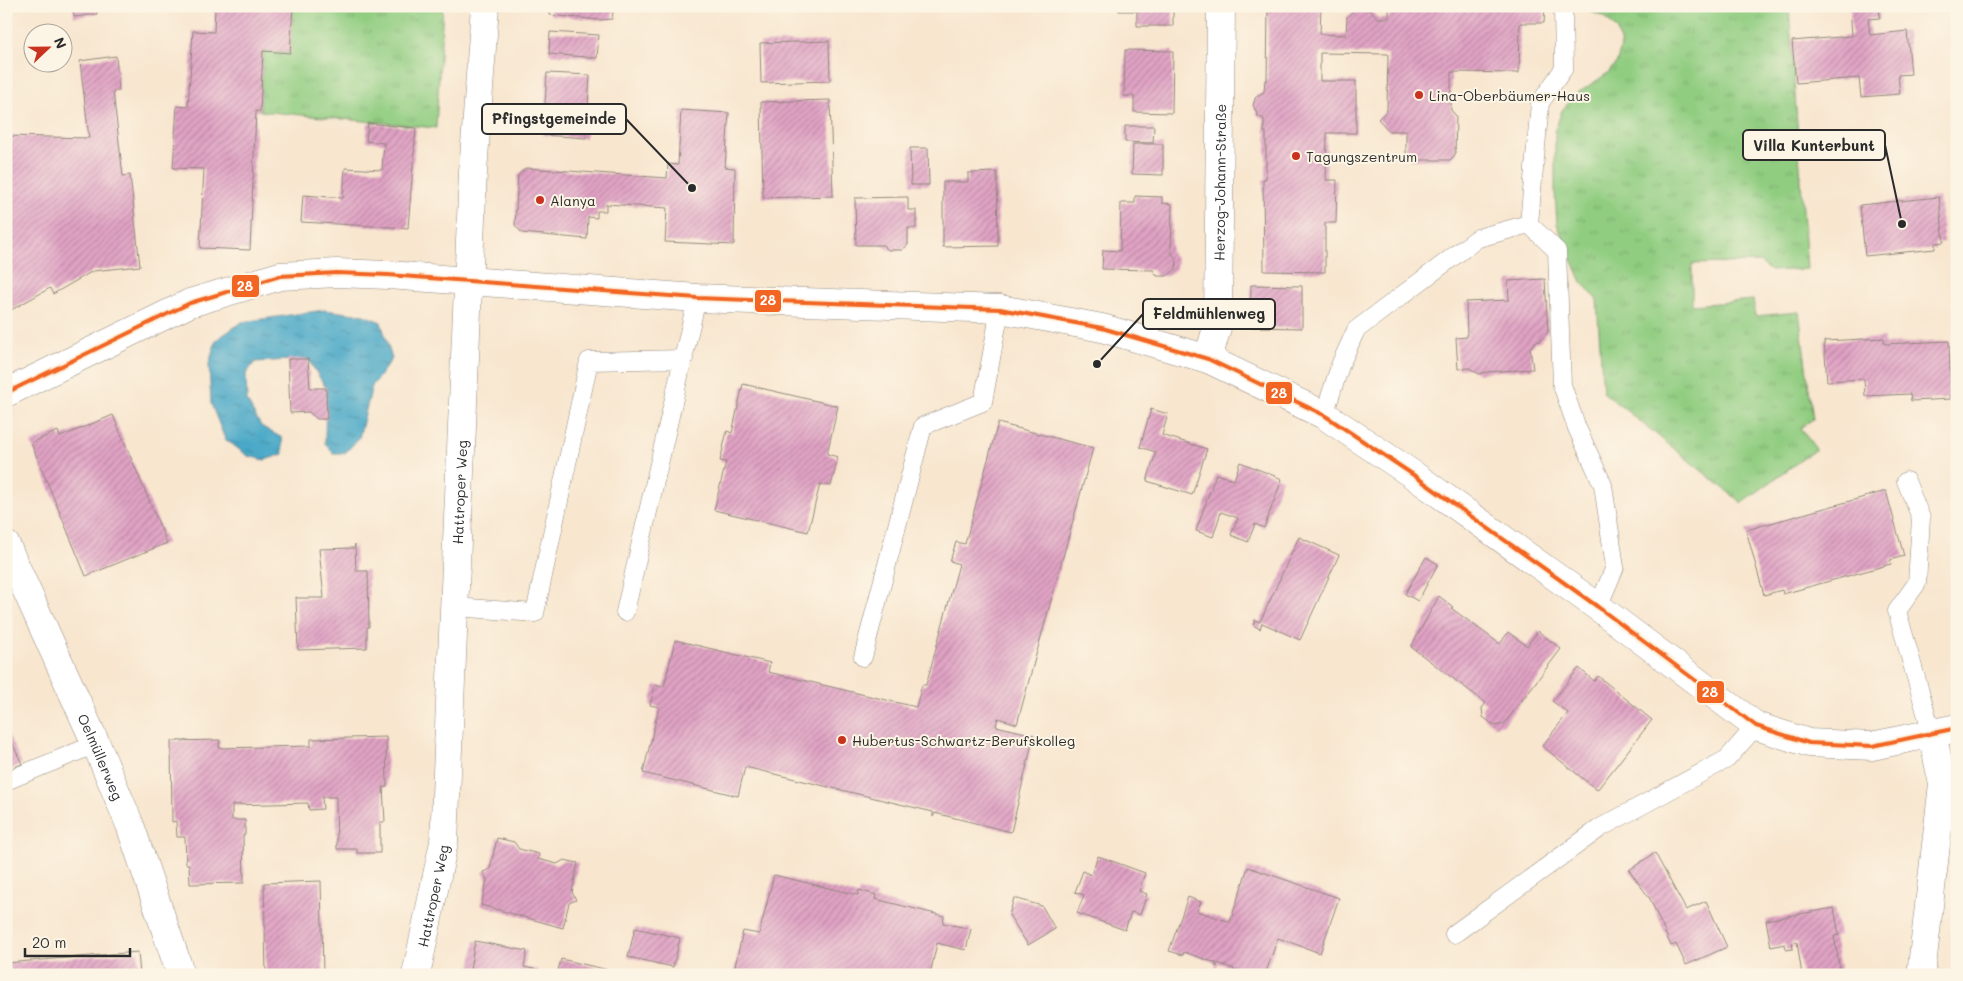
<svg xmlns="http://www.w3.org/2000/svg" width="1963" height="981" font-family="Mali,sans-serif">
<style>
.grass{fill:url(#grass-tufts);stroke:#5e7c56}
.water{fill:url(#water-ripples);stroke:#3a6a79}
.building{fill:url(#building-hatch)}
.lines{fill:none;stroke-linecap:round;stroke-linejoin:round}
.service-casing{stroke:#92887d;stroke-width:19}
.minor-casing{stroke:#92887d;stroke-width:29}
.tertiary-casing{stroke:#92887d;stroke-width:29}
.service{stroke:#fff;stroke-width:18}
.minor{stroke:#fff;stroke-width:28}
.tertiary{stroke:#fff;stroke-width:28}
.bus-1-casing{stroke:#fcf5e5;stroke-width:8}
.bus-1{stroke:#f26522;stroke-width:4}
.poi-dot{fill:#c8321e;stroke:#fcf5e5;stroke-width:2}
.labels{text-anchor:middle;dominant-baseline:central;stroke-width:4;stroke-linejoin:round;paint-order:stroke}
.poi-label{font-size:14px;fill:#2b2b2b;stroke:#fcf5e5;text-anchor:start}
.street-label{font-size:14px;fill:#2b2b2b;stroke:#fcf5e5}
.leader{fill:none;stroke:#2b2b2b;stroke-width:2}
.callout-dot{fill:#2b2b2b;stroke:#fcf5e5;stroke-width:2}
.callout{fill:#fcf5e5;stroke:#2b2b2b;stroke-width:2}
.callout-label{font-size:15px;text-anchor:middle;font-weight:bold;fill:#2b2b2b}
.line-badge{stroke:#fcf5e5;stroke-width:2}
.badge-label{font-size:14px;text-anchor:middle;font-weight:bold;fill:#fff}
</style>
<defs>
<pattern id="grass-tufts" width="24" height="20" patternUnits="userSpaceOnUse" patternTransform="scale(1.25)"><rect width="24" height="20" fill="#91cd81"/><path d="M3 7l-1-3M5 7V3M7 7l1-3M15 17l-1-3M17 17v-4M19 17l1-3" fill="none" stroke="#7db070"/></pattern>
<pattern id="water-ripples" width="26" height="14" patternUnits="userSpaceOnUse" patternTransform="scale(1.25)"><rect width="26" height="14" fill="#48a8c7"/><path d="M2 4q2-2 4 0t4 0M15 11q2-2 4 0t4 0" fill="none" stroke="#3c89a2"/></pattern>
<pattern id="building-hatch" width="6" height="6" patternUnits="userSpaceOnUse" patternTransform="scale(1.25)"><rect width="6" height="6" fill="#e1a3c5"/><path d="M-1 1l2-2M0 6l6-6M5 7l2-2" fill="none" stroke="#b785a0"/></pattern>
</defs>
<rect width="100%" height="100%" fill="#fcf5e5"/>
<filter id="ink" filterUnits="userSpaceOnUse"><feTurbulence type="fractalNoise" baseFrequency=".02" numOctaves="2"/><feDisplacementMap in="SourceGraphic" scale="10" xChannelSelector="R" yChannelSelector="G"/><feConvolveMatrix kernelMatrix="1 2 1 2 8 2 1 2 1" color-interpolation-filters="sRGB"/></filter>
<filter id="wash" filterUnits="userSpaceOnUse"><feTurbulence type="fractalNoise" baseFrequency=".0096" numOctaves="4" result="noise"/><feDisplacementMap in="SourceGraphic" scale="20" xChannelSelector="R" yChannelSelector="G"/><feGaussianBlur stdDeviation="1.12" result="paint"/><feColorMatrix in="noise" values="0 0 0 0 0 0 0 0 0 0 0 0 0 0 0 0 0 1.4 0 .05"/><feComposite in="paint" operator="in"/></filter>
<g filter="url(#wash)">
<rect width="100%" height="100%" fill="#f8e6cf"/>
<path class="grass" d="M293,6H443L436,128L260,111L263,51L290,53Z
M1589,6H1789L1807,269L1770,271L1760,262L1692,264V305L1753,300L1755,316L1799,312L1813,419L1800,428L1816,449L1742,503L1603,392L1597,300L1582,282L1557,224L1555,192V131L1562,110L1578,93L1608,73L1617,62L1621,46L1617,30L1605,17L1589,11Z"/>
<path class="water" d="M324,310L364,315L381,322L392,359L372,386L359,438L345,453H333L325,443L326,388L308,359L255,362L246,374L247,401L261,426L282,438L283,454L265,460L248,456L225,439L211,404L209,364L216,340L242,322Z"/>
<g id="blocks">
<path class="building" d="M73,6H96L97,14L74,17Z
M215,6H293L290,53L263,51L260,111H256L250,250L200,248L204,169L173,168L177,106L188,107L193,31L214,32Z
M551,6H614L612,19L599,20L550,15Z
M1106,6H1173V26H1137V11H1119V8H1106Z
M1268,6H1321L1320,34L1346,35L1347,17L1356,9L1370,10L1378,18H1389V6H1545L1544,23H1520L1519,73L1451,72V110L1456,116L1455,155L1450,160H1411L1406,155V131H1389L1378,119L1387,110L1388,54L1320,53V81H1356V133H1327L1326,180H1337L1336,223H1325V272L1264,271L1263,179H1266V132H1264V119L1258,116L1253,105L1256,96L1264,92L1265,80H1267Z
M1850,6H1879L1880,18L1868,19L1870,35L1907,31L1911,74L1898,75L1900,94L1861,97L1859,78L1796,83L1792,41L1852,36Z
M550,32L599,35L597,58L549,54Z
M829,41L830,81L761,83L760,43Z
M1125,50L1173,51L1172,113L1134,112V96H1124Z
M116,56L119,91H113L123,176L130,175L140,266L93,271L53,294L50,288L6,313V136L89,138L80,61Z
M547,73L590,75L586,138L543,135Z
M830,100L833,196L763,198L761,102Z
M681,110L729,113L725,167L735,168L734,245L665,242L667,208L606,204V211H597V218L588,217L587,239L522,233L515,225L518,175L526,168L667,178L668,164L678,165Z
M368,123L416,128L408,228L301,222L303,195L343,198L345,168L382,170L384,143L366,141Z
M1125,126H1154L1153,143L1125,142Z
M1133,144H1163V175L1132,174Z
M910,148H928L929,185H911Z
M997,172L998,246L943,247V182H968V173Z
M1135,196L1162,197V203L1172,204L1171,252L1177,260L1176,269L1167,276H1157L1153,270L1102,269L1103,250L1120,251L1121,203H1135Z
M908,197V210H916V228H908V245L902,250H888L883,245H856L855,198Z
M1939,197L1944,242L1935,243V249L1865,256L1860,205Z
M1545,279L1548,332L1540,341L1535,342L1530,348L1533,369L1487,372L1479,374L1469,368L1458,369L1456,338L1467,337L1466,302L1509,300L1508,281Z
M1251,285L1302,286V328L1250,327Z
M1884,338V344L1949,341L1951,399L1911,401L1910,394L1865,396L1864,379L1827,381L1824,341Z
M288,359H308L310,388H326L327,419H317L309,412L290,413Z
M743,384L838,406L827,454L838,457L831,486L820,484L808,532L714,510L726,462L720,461L727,431L732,433Z
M1151,409L1168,414L1162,435L1207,449L1192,495L1147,481L1156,452L1140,447Z
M113,415L167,543L86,576L31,443L58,431L60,437Z
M998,423L1093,448L1017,724L998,718L996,726L1034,735L1011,832L935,813L933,817V812L745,767L738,796L643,773L659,707L650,705L655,685L664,687L675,640L770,663L768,672L916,707L922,685H926L959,564L950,561L956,542L965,544Z
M1240,462L1282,479L1264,528L1255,524L1248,542L1231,535L1238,518L1221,512L1213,537L1196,531L1216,474L1234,480Z
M1886,491L1904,556L1890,560L1891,564L1783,594L1782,590L1764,595L1746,530Z
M1299,537L1339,555L1300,640L1262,623L1260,629L1253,625L1255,620L1260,622Z
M355,544L356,571H368L369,627H367V648L298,650L296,597L298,598H324L319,549L354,548Z
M1426,557L1438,564L1418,601L1405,594Z
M1439,596L1453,607L1451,608L1500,644L1508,632L1527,646L1538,631L1561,649L1504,724L1495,726L1483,717L1482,708L1486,703L1411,647Z
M1579,668L1594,681L1598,676L1652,720L1597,790L1542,746L1568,713L1552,701Z
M6,730L22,764L6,771Z
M386,737L387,787H383L385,822H380V853H357V849H337L336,797H322L323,809L309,810L308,803L232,805V820H245V835H243L244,883L190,884L189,864H186L185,837H177L176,821L172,822L171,741L220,740L219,748L311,746V739Z
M497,838L514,842L519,849L539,854L538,859L557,864L564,860L578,863L572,892L576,900L569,903L563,928L481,905L487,880L483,872L490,869Z
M1655,853L1686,910L1706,901L1727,947L1686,965L1676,944L1671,946L1650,899L1629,870Z
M1098,856L1145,873L1139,891L1147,894L1140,915L1131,912L1125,930L1077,913L1084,895L1075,892L1083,871L1091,875Z
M1248,867L1339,898L1320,953L1278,938L1265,975H1250L1236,970L1235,973L1233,972L1234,969L1218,963L1217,967L1215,966L1216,963L1184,952L1183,955L1169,951L1188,897L1201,902L1197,911L1230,922Z
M774,875L858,895L859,890L876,895L875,899L944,916L943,923L971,929L966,950L937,943L930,975H733L743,931L759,934Z
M321,881L323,973L266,974L264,883Z
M1014,898L1042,906L1055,929L1028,945L1009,915Z
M1834,908L1839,935L1834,936L1841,975H1802L1797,942L1792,943L1793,949L1786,950L1785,944L1771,947L1766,920Z
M635,928L680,938L673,967L628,957Z
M475,941L527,951L524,967L538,970L537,975H469Z
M138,952L140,975H6V963Z
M561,959L617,972L616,975H557Z"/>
</g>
</g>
<g filter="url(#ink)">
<use href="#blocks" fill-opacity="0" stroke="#92887d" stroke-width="1"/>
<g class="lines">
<defs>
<path id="service" d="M1529,224L1540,103L1564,68L1563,6
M1324,415L1341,363L1356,330L1478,238L1529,224L1557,251L1562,385L1577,428L1603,485L1615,567L1598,607
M1906,481L1921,518L1917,583L1897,611L1932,734
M455,607L535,613L589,361L684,359
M625,612L697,298
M863,657L923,426L983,402L1000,309
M6,781L96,744
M1454,934L1600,828L1727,759L1756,726"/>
<g id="minor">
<path id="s1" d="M1208,359L1218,324L1221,6"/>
<path d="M6,393L190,303L280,276L337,273L388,275L697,298L1000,309L1102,328L1208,359L1324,415L1412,474L1598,607L1756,726L1809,743L1872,746L1957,728"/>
<path id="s2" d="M6,545L96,744L130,825L181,975"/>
<path d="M1921,975L1943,784L1932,734"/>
</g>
<g id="tertiary">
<path id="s3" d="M416,975L444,842L473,172L485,6"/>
</g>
</defs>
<use href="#service" class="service-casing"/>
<use href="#minor" class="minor-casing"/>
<use href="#tertiary" class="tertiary-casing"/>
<use href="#service" class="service"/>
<use href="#minor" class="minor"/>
<use href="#tertiary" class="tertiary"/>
<defs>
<path id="bus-1" d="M6,393L190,303L280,276L337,273L388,275L697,298L1000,309L1102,328L1208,359L1324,415L1412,474L1598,607L1756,726L1809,743L1872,746L1957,728"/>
</defs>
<use href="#bus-1" class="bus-1-casing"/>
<use href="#bus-1" class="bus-1"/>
</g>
</g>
<g class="poi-dot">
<circle cx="1419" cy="95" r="5"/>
<circle cx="1296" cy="156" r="5"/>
<circle cx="540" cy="200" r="5"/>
<circle cx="842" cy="740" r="5"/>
</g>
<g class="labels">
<g class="poi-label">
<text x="1429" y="95">Lina-Oberbäumer-Haus</text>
<text x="1306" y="156">Tagungszentrum</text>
<text x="550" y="200">Alanya</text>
<text x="852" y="740">Hubertus-Schwartz-Berufskolleg</text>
</g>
<g class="street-label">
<text stroke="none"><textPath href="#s1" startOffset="178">Herzog-Johann-Straße</textPath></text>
<text stroke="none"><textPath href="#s3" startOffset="486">Hattroper Weg</textPath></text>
<text stroke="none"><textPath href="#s2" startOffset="232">Oelmüllerweg</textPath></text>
<text stroke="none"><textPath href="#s3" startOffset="81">Hattroper Weg</textPath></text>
</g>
</g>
<path class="leader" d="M692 188L626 119M1902 224L1885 145M1097 364L1143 314"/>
<g class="callout-dot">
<circle cx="692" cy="188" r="5"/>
<circle cx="1902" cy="224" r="5"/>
<circle cx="1097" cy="364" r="5"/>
</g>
<g class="callout">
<rect x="482" y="104" width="144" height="30" rx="5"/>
<rect x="1743" y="130" width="142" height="30" rx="5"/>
<rect x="1143" y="299" width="132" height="30" rx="5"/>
</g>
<g class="callout-label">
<text x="554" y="124">Pfingstgemeinde</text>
<text x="1814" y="151">Villa Kunterbunt</text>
<text x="1209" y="319">Feldmühlenweg</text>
</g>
<g class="line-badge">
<rect x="231" y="274" width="29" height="24" rx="5" fill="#f26522"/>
<rect x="754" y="289" width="28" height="24" rx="5" fill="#f26522"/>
<rect x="1265" y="381" width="28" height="24" rx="5" fill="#f26522"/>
<rect x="1696" y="680" width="29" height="24" rx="5" fill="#f26522"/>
</g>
<g class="badge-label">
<text x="245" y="291">28</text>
<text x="768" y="305">28</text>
<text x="1279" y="398">28</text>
<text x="1710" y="697">28</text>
</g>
<rect width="1963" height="981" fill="none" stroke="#fcf5e5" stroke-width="25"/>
<g transform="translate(48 48) rotate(68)"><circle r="24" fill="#fcf5e5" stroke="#a8a49b"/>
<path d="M0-4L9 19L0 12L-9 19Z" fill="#c8321e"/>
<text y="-8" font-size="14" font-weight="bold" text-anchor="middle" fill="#2b2b2b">N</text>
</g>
<path d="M25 948v8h105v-8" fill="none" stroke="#2b2b2b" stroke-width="2.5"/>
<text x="32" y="948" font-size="15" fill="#2b2b2b" stroke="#fcf5e5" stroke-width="4" paint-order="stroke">20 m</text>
</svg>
